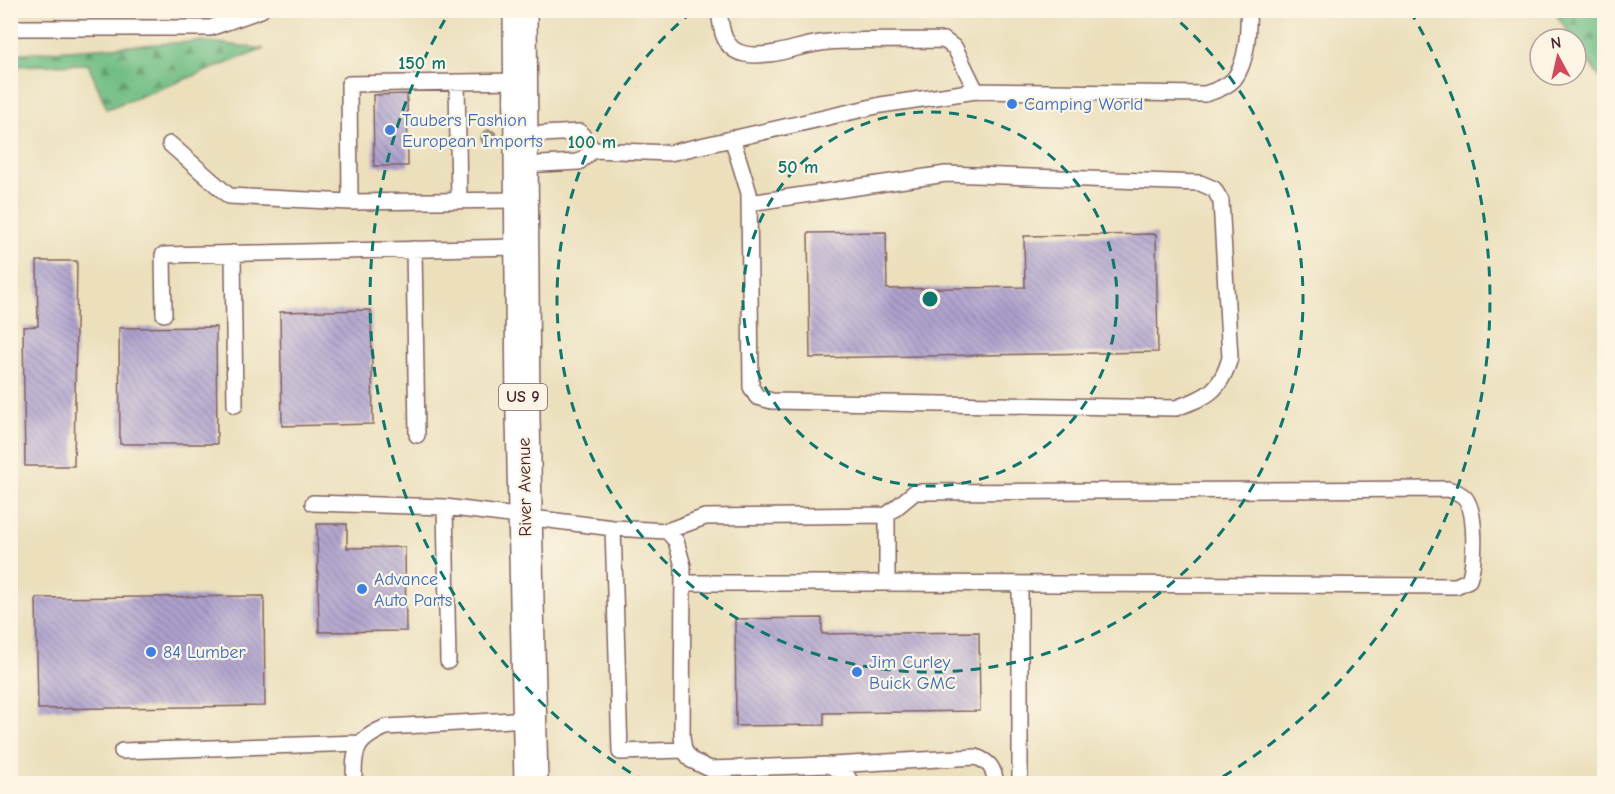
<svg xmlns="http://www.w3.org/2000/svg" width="1615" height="794" font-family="'Comic Neue',sans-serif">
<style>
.forest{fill:url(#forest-firs);stroke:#5e6e58;stroke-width:1.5}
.building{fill:url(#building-back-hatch)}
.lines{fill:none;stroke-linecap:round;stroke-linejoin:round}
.lane-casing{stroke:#82625e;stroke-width:18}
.highway-casing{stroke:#82625e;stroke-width:36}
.lane{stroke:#fff;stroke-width:15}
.highway{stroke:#fff;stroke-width:33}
.tree{fill:#9c907c}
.ring{fill:none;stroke:#0f766e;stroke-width:3;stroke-dasharray:10 8}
.shop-dot{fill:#3f7fe0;stroke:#fcf5e5;stroke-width:2}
.labels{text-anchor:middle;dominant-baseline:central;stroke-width:4.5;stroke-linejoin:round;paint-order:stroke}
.shield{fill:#fcf5e5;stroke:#7f5f63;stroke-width:1.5}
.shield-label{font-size:16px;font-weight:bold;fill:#4a1f2b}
.shop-label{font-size:18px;fill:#366cbe;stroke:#fcf5e5;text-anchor:start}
.street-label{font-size:18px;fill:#4a1f2b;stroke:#fcf5e5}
.centre{fill:#0f766e;stroke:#fcf5e5;stroke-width:3}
.ring-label{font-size:18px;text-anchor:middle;font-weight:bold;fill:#0f766e;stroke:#fcf5e5;stroke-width:4.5;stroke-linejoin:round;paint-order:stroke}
</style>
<defs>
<pattern id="forest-firs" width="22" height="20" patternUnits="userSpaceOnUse" patternTransform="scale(1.5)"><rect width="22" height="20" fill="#72be85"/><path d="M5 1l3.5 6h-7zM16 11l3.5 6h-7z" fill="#609a6d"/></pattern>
<pattern id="building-back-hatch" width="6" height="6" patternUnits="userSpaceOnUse" patternTransform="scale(1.5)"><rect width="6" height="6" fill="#ada1cd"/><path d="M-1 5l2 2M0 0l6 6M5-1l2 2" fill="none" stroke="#8f83a7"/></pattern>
</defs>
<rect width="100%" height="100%" fill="#fcf5e5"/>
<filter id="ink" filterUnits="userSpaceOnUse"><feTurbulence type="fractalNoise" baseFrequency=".0167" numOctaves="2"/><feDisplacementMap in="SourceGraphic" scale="12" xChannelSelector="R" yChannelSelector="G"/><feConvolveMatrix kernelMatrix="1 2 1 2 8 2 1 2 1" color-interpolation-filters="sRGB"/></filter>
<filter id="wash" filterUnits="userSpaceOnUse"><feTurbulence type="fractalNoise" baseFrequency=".008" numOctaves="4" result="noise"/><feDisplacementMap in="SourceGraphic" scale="24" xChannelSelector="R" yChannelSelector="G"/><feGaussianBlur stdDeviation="1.35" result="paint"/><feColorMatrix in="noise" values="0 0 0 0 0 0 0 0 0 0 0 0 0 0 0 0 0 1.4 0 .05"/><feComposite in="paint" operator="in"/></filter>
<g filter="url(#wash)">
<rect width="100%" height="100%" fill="#ebdfbc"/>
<path class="forest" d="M1554,11H1604V84Z
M202,41L264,49L107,109L88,64L11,66V54Z"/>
<g id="blocks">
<path class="building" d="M407,94L408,166H374L373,95Z
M886,232L887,289L1025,287L1024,236L1156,234L1158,352L810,358L808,233Z
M37,261H77L74,466H25L23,327L38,326Z
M371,310L373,424L282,426L280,312Z
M216,327L217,444H120L119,328Z
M317,524H347V548L405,547L406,631L319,632Z
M264,596L265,706L38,709L36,598Z
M822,618V634L979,632L980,711L824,713V725L736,726L735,619Z"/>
</g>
</g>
<g filter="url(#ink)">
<use href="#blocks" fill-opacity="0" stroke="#82625e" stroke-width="1.5"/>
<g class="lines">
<defs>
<path id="lane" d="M719,10C721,29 723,50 745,54C771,59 801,44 828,42C866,39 906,41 944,40L955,48L976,91
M10,28H210L261,10
M521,81L349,84L350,202L522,200
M457,82L459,201
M521,135L580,132L593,150L579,162L522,165
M732,138L749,193L751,387L757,397L772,401L1176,408C1208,396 1220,392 1230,358L1221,201L1214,189L1200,183L946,174L749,203
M170,144L229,196L350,202
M593,150L670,153L881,105L976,91L1205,94C1215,91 1227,87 1234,79C1247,63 1249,30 1248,10
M414,249L417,435
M233,253L235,405
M164,314L163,255L522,247
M313,503L445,507
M613,528L620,752L684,750
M667,531L705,517L887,515V583H683
M887,583L1456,586L1469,580C1475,563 1477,512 1465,498C1461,493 1454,491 1448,489L915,492L887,515
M1020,584V784
M448,661L445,507L613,528L667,531L676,541L683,566L682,737L684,750L691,760L710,769L829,765L845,773L852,784
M122,751L359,743
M832,765L976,757C990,762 994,769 996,784
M354,784C354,750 354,741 386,727L530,719"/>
<path id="highway" d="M520,10L523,418L531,784"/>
</defs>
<use href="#lane" class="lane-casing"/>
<use href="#highway" class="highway-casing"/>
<use href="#lane" class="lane"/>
<use href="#highway" class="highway"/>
</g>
<circle class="tree" cx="489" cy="138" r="9"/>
</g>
<g class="ring">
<circle cx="930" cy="299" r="187"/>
<path d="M1167 11A373 373 0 1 1 693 11"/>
<path d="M646 782A560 560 0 0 1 450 11M1410 11A560 560 0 0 1 1214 782"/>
</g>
<g class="shop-dot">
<circle cx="1012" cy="104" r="6"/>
<circle cx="390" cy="130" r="6"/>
<circle cx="362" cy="589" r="6"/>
<circle cx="151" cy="652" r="6"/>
<circle cx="857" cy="672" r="6"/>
</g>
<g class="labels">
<rect class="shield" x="499" y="384" width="48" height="26" rx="4.5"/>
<g class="shield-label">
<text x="523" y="397">US 9</text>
</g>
<g class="shop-label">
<text x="1024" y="104">Camping World</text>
<text x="402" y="120">Taubers Fashion<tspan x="402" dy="21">European Imports</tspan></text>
<text x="374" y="579">Advance<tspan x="374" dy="21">Auto Parts</tspan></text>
<text x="163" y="652">84 Lumber</text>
<text x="869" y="662">Jim Curley<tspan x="869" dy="21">Buick GMC</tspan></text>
</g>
<g class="street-label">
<text transform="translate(525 487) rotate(-91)">River Avenue</text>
</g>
</g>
<circle cx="930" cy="299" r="9" class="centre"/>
<g class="ring-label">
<text x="422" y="69">150 m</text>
<text x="592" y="148">100 m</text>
<text x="798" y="173">50 m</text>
</g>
<rect width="1615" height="794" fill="none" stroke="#fcf5e5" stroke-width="36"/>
<g transform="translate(1558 57) rotate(352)"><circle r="28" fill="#fcf5e5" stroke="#b59f9b" stroke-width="1.5"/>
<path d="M0-4.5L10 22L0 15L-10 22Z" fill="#d1495b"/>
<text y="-9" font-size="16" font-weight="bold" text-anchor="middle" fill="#4a1f2b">N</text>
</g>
</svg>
